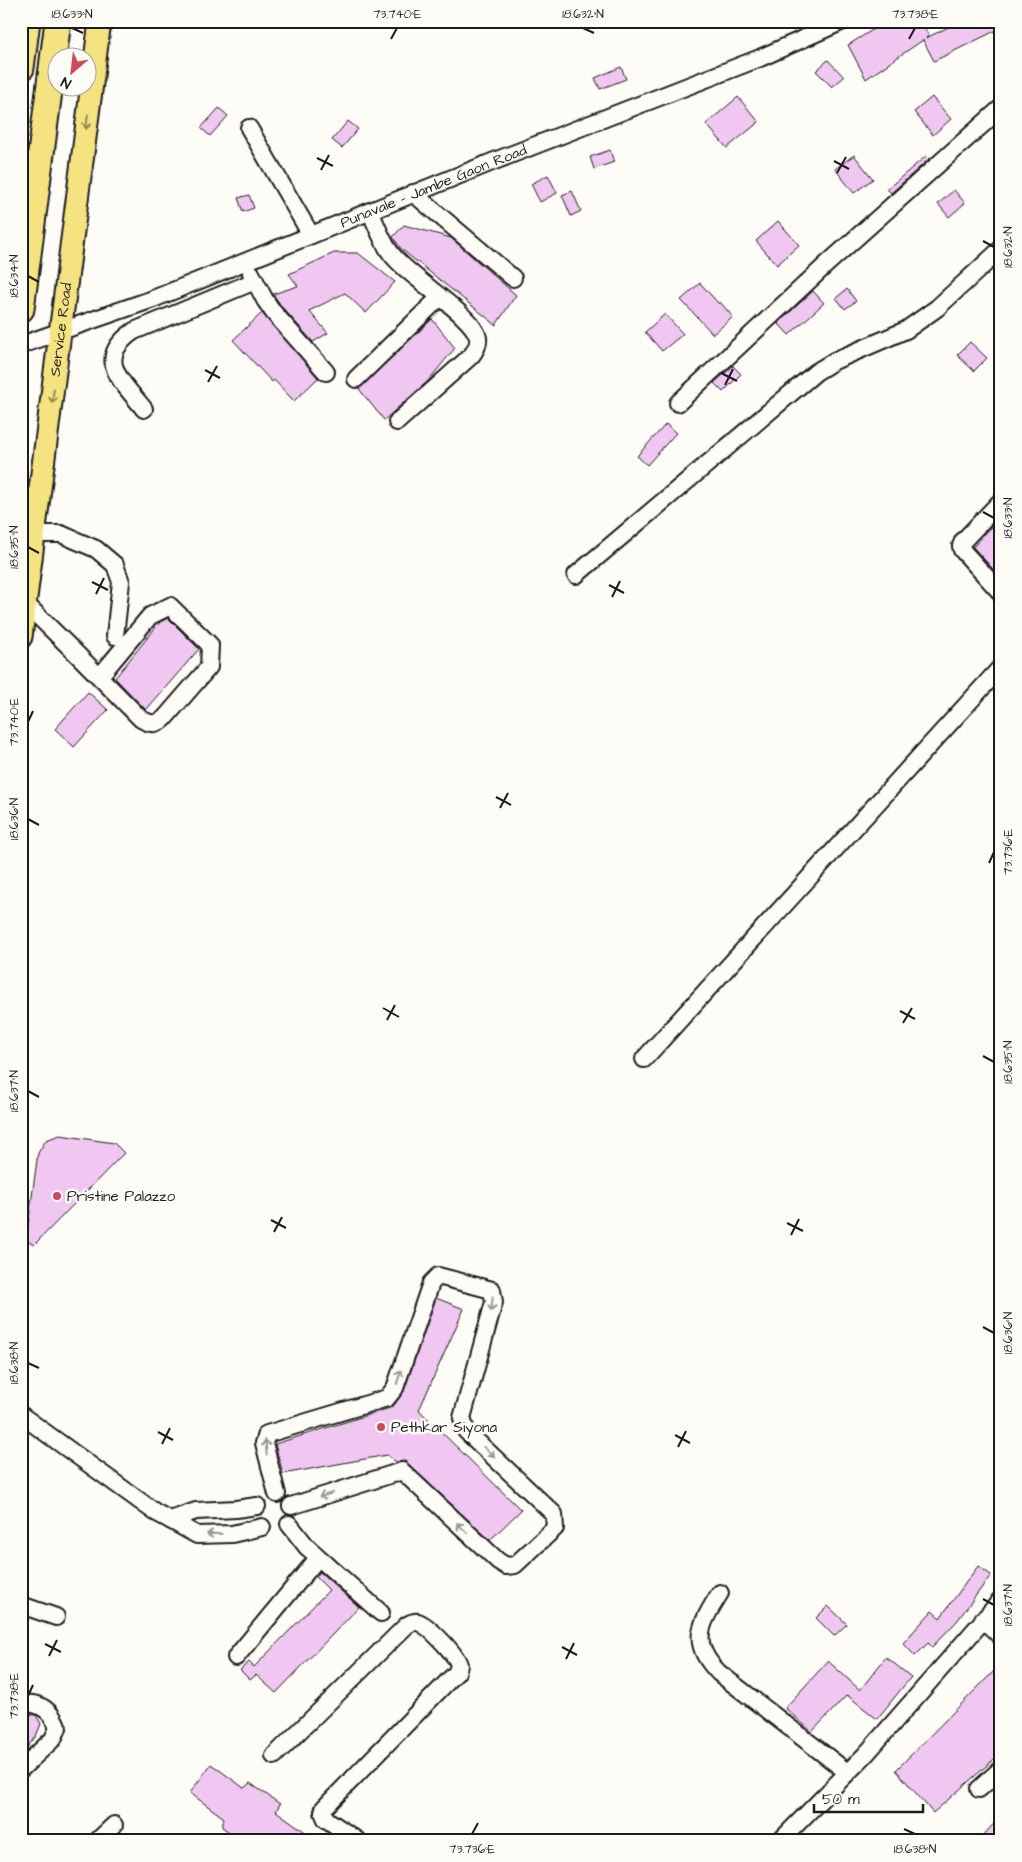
<svg xmlns="http://www.w3.org/2000/svg" width="1022" height="1862" font-family="'Architects Daughter',sans-serif">
<style>
.building{fill:#efc7f0;stroke:#1c1c1c}
.lines{fill:none;stroke-linecap:round;stroke-linejoin:round}
.minor-casing{stroke:#1c1c1c;stroke-width:20}
.major-casing{stroke:#1c1c1c;stroke-width:25}
.highway-casing{stroke:#1c1c1c;stroke-width:29}
.minor{stroke:#fdfcf7;stroke-width:16}
.major{stroke:#f5e382;stroke-width:21}
.highway{stroke:#f5e382;stroke-width:25}
.oneway{stroke:#938954}
.oneway2{stroke:#989794}
.ticks{fill:none;stroke:#1c1c1c;stroke-width:2}
.poi-dot{fill:#d1495b;stroke:#fdfcf7;stroke-width:2}
.labels{text-anchor:middle;dominant-baseline:central;stroke-width:5;stroke-linejoin:round;paint-order:stroke}
.street-label{font-size:15px;fill:#1c1c1c;stroke:#fdfcf7}
.poi-label{font-size:15px;fill:#1c1c1c;stroke:#fdfcf7;text-anchor:start}
.neatline{fill:none;stroke:#1c1c1c;stroke-width:2}
.ticks-label{font-size:12px;text-anchor:middle;fill:#1c1c1c}
</style>
<rect width="100%" height="100%" fill="#fdfcf7"/>
<filter id="ink" filterUnits="userSpaceOnUse"><feTurbulence type="fractalNoise" baseFrequency=".02" numOctaves="2"/><feDisplacementMap in="SourceGraphic" scale="10" xChannelSelector="R" yChannelSelector="G"/><feConvolveMatrix kernelMatrix="1 2 1 2 8 2 1 2 1" color-interpolation-filters="sRGB"/></filter>
<g filter="url(#ink)">
<path class="building" d="M887,21H921L929,36L926,38L961,21H993L997,30L934,61L923,40L866,79L848,45Z
M828,60L844,77L832,87L816,71Z
M621,67L626,79L600,89L595,78Z
M738,97L759,122L727,148L706,124Z
M932,97L951,119L933,135L914,112Z
M219,108L228,116L210,136L201,128Z
M348,121L358,129L342,148L332,140Z
M610,150L614,162L594,169L590,157Z
M854,155L873,179L854,193L835,169Z
M926,156L929,159L891,193L887,189Z
M548,175L557,193L540,202L531,184Z
M954,190L965,203L949,217L938,204Z
M572,191L581,211L571,216L562,195Z
M249,195L254,208L243,212L238,198Z
M778,221L799,245L777,265L756,241Z
M404,225L451,238L516,295L496,325L401,249L393,237Z
M334,253H358L395,282L366,313L345,293L309,311L328,333L313,342L282,307L273,294L298,286L289,274Z
M700,283L719,304L720,302L733,317L713,334L681,300Z
M847,289L856,301L845,309L836,298Z
M813,291L824,303L789,335L778,323Z
M262,313L318,378L294,401L274,380L272,382L233,340Z
M665,314L683,334L662,351L645,332Z
M432,319L455,348L428,381L384,420L359,389Z
M970,342L987,358L974,371L957,355Z
M733,366L741,374L723,392L714,383Z
M666,424L676,433L647,465L637,456Z
M1001,516V578L973,547Z
M168,618L199,649L146,710L115,678L160,622Z
M88,692L108,710L74,747L55,729Z
M60,1135L114,1143L124,1153L34,1245L26,1240L38,1153L46,1140Z
M436,1298L464,1309L419,1410L521,1510L490,1540L405,1461L396,1462L387,1455L283,1474L275,1444L390,1408L395,1404L404,1391Z
M978,1566L991,1575L957,1621L932,1647L928,1643L915,1656L903,1643L932,1611L940,1618Z
M320,1572L359,1607L276,1693L256,1675L250,1680L240,1670L249,1662L254,1667L329,1590L316,1577Z
M828,1606L847,1624L834,1636L816,1618Z
M886,1657L911,1677L877,1719L847,1695L812,1732L785,1708L828,1661L860,1690Z
M1001,1664V1753L933,1813L896,1770Z
M21,1714L36,1715L41,1724L36,1736L21,1755Z
M211,1764L244,1788L250,1783L280,1804L276,1811L318,1841H242L222,1827L224,1818L190,1793Z
M1001,1816V1841H978Z"/>
<g class="lines">
<defs>
<g id="minor">
<path d="M249,128L311,235"/>
<path d="M413,193L513,278"/>
<path d="M370,211C376,224 382,241 390,252C406,276 474,315 478,338C479,345 475,351 471,356L397,422"/>
<path d="M251,273L265,300L274,313L326,372"/>
<path id="s1" d="M21,345L153,299L492,162L760,58L843,21"/>
<path d="M356,379L440,297"/>
<path d="M678,403L828,263L1001,108"/>
<path d="M144,409C122,381 93,359 134,331L255,281"/>
<path d="M1001,501L963,541L961,546L962,550L1001,593"/>
<path d="M35,534H61L96,549L115,565L121,582L115,636"/>
<path d="M576,575L816,372L834,361L906,330L937,308L1001,249"/>
<path d="M26,604C65,642 103,680 141,719C150,724 155,725 164,719L209,667L210,645L170,606L150,616L100,676"/>
<path d="M644,1059L1001,667"/>
<path d="M21,1415L155,1512L170,1520"/>
<path d="M277,1494L264,1443L267,1434L387,1398L395,1388L431,1283L438,1276L492,1290L494,1302L462,1418L466,1431L554,1514L555,1528L515,1565L506,1566L498,1561L402,1471L291,1506"/>
<path d="M257,1506L236,1509L196,1511L170,1520L197,1535L232,1534L262,1527"/>
<path d="M289,1524L307,1547L381,1613"/>
<path d="M720,1593C700,1625 689,1643 719,1673L847,1772"/>
<path d="M21,1605L56,1617"/>
<path d="M983,1619L1001,1637"/>
<path d="M236,1657L318,1558"/>
<path d="M21,1704C40,1701 52,1711 58,1728L53,1739L21,1769"/>
<path d="M274,1756L407,1625C411,1623 414,1621 418,1622C428,1625 457,1655 459,1665L457,1672L324,1808L323,1812L326,1819L358,1841"/>
<path d="M979,1789L1001,1769"/>
<path d="M97,1841L114,1825"/>
<path d="M780,1841L866,1754L1001,1600"/>
</g>
<g id="major">
<path id="s2" d="M21,637L100,21"/>
</g>
<path id="highway" d="M21,68L27,21
M21,309L58,21"/>
</defs>
<use href="#minor" class="minor-casing"/>
<use href="#major" class="major-casing"/>
<use href="#highway" class="highway-casing"/>
<use href="#minor" class="minor"/>
<use href="#major" class="major"/>
<use href="#highway" class="highway"/>
</g>
<defs><path id="oneway-shaft" d="M-6 0H5M1.5-3L5.5 0L1.5 3" fill="none" stroke-width="1.6" stroke-linecap="round" stroke-linejoin="round" transform="scale(1.25)"/></defs>
<g class="oneway">
<use href="#oneway-shaft" transform="translate(87 122) rotate(97)"/>
<use href="#oneway-shaft" transform="translate(53 396) rotate(97)"/>
</g>
<g class="oneway2">
<use href="#oneway-shaft" transform="translate(492 1304) rotate(95)"/>
<use href="#oneway-shaft" transform="translate(399 1377) rotate(-71)"/>
<use href="#oneway-shaft" transform="translate(266 1447) rotate(-95)"/>
<use href="#oneway-shaft" transform="translate(489 1452) rotate(43)"/>
<use href="#oneway-shaft" transform="translate(326 1495) rotate(162)"/>
<use href="#oneway-shaft" transform="translate(462 1528) rotate(-137)"/>
<use href="#oneway-shaft" transform="translate(214 1534) rotate(179)"/>
</g>
</g>
<path class="ticks" d="M72,28L83,33M583,28L594,33M391,39L397,28M909,39L915,28M317,158L333,166M834,161L849,169M321,170L329,155M837,173L846,157M983,241L994,247M28,276L39,282M205,370L220,378M721,373L737,381M208,382L217,366M725,385L733,369M983,512L994,518M28,547L39,553M92,582L108,590M609,585L624,593M96,594L104,578M612,597L620,581M28,722L33,711M496,797L511,805M500,808L508,793M28,819L39,825M989,863L994,852M383,1008L399,1017M900,1011L915,1019M387,1020L395,1005M903,1023L912,1008M983,1056L994,1062M28,1091L39,1097M271,1220L286,1228M787,1223L803,1231M274,1232L282,1217M791,1235L799,1219M983,1327L994,1333M28,1363L39,1368M158,1432L173,1440M675,1435L690,1443M162,1444L170,1428M678,1447L686,1431M983,1599L994,1605M45,1644L61,1652M562,1647L577,1655M49,1656L57,1640M566,1659L574,1643M28,1696L33,1685M904,1829L915,1834M472,1834L478,1823"/>
<g class="poi-dot">
<circle cx="57" cy="1196" r="5"/>
<circle cx="381" cy="1427" r="5"/>
</g>
<g class="labels">
<g class="street-label">
<text stroke="none"><textPath href="#s1" startOffset="442">Punavale - Jambe Gaon Road</textPath></text>
<text stroke="none"><textPath href="#s2" startOffset="310">Service Road</textPath></text>
</g>
<g class="poi-label">
<text x="67" y="1196">Pristine Palazzo</text>
<text x="391" y="1427">Pethkar Siyona</text>
</g>
</g>
<rect width="1022" height="1862" fill="none" stroke="#fdfcf7" stroke-width="55"/>
<g transform="translate(72 72) rotate(208)"><circle r="24" fill="#fdfcf7" stroke="#a3a29f"/>
<path d="M0-4L9 19L0 12L-9 19Z" fill="#d1495b"/>
<text y="-8" font-size="14" font-weight="bold" text-anchor="middle" fill="#1c1c1c">N</text>
</g>
<path d="M814 1804v8h109v-8" fill="none" stroke="#1c1c1c" stroke-width="2.5"/>
<text x="822" y="1804" font-size="15" fill="#1c1c1c" stroke="#fdfcf7" stroke-width="4" paint-order="stroke">50 m</text>
<rect x="28" y="28" width="966" height="1806" class="neatline"/>
<g class="ticks-label">
<text x="72" y="18">18.633°N</text>
<text x="397" y="18">73.740°E</text>
<text x="583" y="18">18.632°N</text>
<text x="915" y="18">73.738°E</text>
<text transform="translate(1008 247) rotate(-90)" y="4">18.632°N</text>
<text transform="translate(14 276) rotate(-90)" y="4">18.634°N</text>
<text transform="translate(1008 518) rotate(-90)" y="4">18.633°N</text>
<text transform="translate(14 547) rotate(-90)" y="4">18.635°N</text>
<text transform="translate(14 722) rotate(-90)" y="4">73.740°E</text>
<text transform="translate(14 819) rotate(-90)" y="4">18.636°N</text>
<text transform="translate(1008 852) rotate(-90)" y="4">73.736°E</text>
<text transform="translate(1008 1062) rotate(-90)" y="4">18.635°N</text>
<text transform="translate(14 1091) rotate(-90)" y="4">18.637°N</text>
<text transform="translate(1008 1333) rotate(-90)" y="4">18.636°N</text>
<text transform="translate(14 1363) rotate(-90)" y="4">18.638°N</text>
<text transform="translate(1008 1605) rotate(-90)" y="4">18.637°N</text>
<text transform="translate(14 1696) rotate(-90)" y="4">73.738°E</text>
<text x="472" y="1853">73.736°E</text>
<text x="915" y="1853">18.638°N</text>
</g>
</svg>
